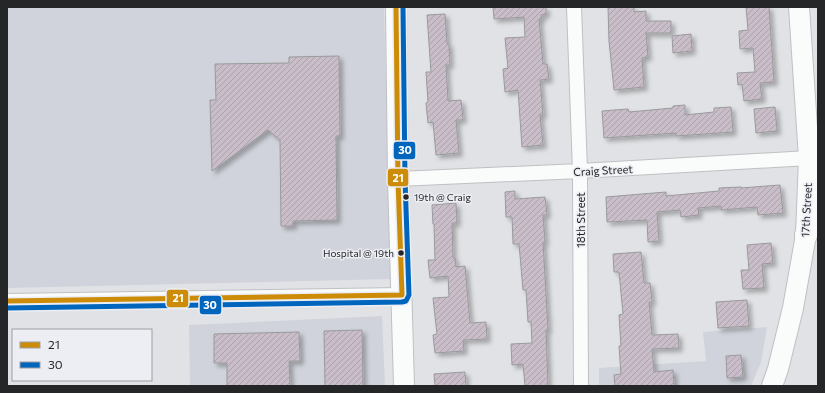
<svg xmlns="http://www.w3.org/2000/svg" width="825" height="393" font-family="Commissioner,sans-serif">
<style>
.built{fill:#d0d3db}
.building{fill:url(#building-hatch);stroke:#9a9a9c;filter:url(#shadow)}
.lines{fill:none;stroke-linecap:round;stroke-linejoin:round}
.street-casing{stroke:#c0c0c3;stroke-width:16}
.secondary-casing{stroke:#c0c0c3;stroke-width:22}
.highway-casing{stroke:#c0c0c3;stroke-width:24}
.street{stroke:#fafbfb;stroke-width:14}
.secondary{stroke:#fafbfb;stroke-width:20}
.highway{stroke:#fafbfb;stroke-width:22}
.bus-1-casing{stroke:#eceef4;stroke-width:8}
.bus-2-casing{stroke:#eceef4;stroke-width:8}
.bus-1{stroke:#cd8c08;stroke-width:5}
.bus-2{stroke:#0065bd;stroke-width:5}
.bus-dot{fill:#252628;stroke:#eceef4;stroke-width:1.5}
.labels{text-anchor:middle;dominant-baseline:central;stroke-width:3;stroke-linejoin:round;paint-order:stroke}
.bus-label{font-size:10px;fill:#252628;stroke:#eceef4;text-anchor:start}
.street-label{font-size:11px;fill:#252628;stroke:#eceef4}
.line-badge{stroke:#eceef4;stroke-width:1.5}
.badge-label{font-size:11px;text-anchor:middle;font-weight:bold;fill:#fff}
</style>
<defs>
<pattern id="building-hatch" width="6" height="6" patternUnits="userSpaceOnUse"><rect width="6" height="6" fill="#c8bdc8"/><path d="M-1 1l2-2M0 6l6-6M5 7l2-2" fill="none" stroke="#aca2ac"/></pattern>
<filter id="shadow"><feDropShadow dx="3.5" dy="3.5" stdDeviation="2" flood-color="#0004"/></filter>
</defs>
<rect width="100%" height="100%" fill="#e1e2e5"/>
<path class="built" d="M7,7H384L391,279L7,288Z
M382,316L385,386H190L189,325Z
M767,327L761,362L751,386H599V368L706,361L703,332Z"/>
<path class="building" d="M493,7H546V14L541,15L542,19H539L543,64H547L549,79L540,80L543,115H540L543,145L522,147L518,90L505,92L503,69L508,68L505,38L525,37L524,17L494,19Z
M608,7H634V12L646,11V21H671V33H646L648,57L642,58L644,87L614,90L609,41Z
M746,7H769L774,82L760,83L762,99L744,101L742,84L738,85L737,73L755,72L753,48L740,49L739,31L748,30Z
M445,14L447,44H449L450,65H446L448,101L461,100L463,120H456L459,153L436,155L433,122L428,123L426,103L428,102L426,72H431L427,15Z
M691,34L692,51L673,53L672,36Z
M339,56L340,136H336L337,220L293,221V226H281L280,140L268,130L212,171L210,100H216L215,64L289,63V57Z
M685,105V115L714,112V108L731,107L733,132L676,136V133L604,138L602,111L628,109L629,112L673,108V106Z
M775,107L777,131L756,133L754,109Z
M780,185L783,213L758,215L757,207L721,210V206L698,208L699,215L681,217L680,210L657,212L659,241L648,242L647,220L607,222L606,197L666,192V196L719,191V188L741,187V188Z
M515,191V199L545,197L547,215H543L545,242H543L548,330H546L548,386H525L523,364L512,365L511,344L532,343L531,322H528L526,290H523L519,244H513L512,217H506L505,192Z
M456,203L457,223H452L453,258H455L456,267L465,266L470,323L486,322L487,339L463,340L464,351L435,353L433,335L437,334L433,298L449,297L448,276L430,278L428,260H435L434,224H433L432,205Z
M771,243L773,263L762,264L764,288L743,289L741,270H749L747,245Z
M641,252L644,283H650L652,302H649L652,335L678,334L679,348L652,349L654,372L673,370L674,386H615L614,375L621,374L619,346H621L619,315L623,314L619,272H614L613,254Z
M747,300L749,326L718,328L716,302Z
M362,330L363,386H325L324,331Z
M299,332L300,361H289L290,386H227V363H214V334Z
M741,355L743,377L727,378L726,356Z
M465,372L466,386H435L434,374Z"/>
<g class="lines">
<defs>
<path id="street" d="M574,7L580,171L581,386
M398,179L580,171L809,158
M7,301L402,295"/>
<path id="secondary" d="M396,7L398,179L404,386
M772,386L778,369L793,308L806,235L809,158L799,7"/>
<path id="highway" d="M806,235L818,184"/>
</defs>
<use href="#street" class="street-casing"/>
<use href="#secondary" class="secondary-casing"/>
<use href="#highway" class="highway-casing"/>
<use href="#street" class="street"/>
<use href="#secondary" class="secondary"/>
<use href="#highway" class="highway"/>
<defs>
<path id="bus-1" d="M7,301L402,295L398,179L396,7"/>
<path id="bus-2" d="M7,308L402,302L406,301L409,295L405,179L403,7"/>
</defs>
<use href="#bus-1" class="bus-1-casing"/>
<use href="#bus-2" class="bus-2-casing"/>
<use href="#bus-1" class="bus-1"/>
<use href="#bus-2" class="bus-2"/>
</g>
<g class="bus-dot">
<circle cx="406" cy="197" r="3.5"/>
<circle cx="401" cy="253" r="3.5"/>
</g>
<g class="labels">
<g class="bus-label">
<text x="414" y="197">19th @ Craig</text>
<text x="394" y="253" text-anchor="end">Hospital @ 19th</text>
</g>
<g class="street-label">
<text transform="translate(603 170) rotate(-3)">Craig Street</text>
<text transform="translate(806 210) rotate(-87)">17th Street</text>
<text transform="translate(580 220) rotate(-90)">18th Street</text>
</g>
</g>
<g class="line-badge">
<rect x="393" y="141" width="23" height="19" rx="4" fill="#0065bd"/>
<rect x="387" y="168" width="22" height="19" rx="4" fill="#cd8c08"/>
<rect x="166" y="289" width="23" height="19" rx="4" fill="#cd8c08"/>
<rect x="199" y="295" width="23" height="20" rx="4" fill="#0065bd"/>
</g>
<g class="badge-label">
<text x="405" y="154">30</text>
<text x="398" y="182">21</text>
<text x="178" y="302">21</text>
<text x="210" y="309">30</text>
</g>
<rect width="825" height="393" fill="none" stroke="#252628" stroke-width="16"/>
<rect x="12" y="329" width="140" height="52" fill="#eceef4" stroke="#9c9ea2"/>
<rect x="20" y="342" width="20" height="6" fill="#cd8c08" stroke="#9c9ea2"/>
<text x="48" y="349" font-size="12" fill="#252628">21</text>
<rect x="20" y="362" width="20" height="6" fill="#0065bd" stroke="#9c9ea2"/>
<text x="48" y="369" font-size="12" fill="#252628">30</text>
</svg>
